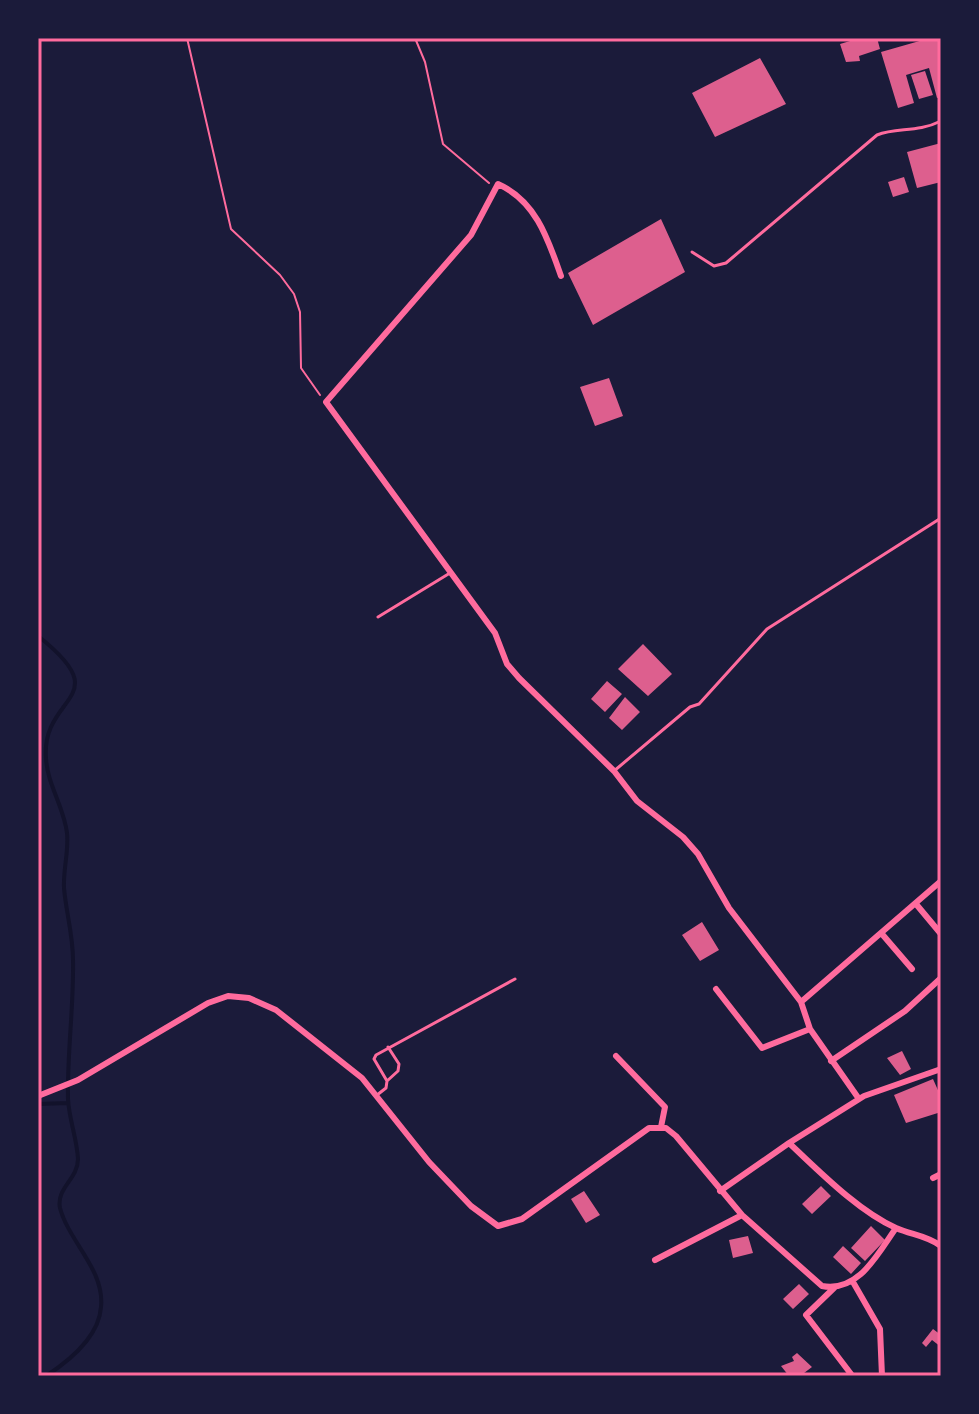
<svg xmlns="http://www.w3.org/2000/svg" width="979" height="1414" font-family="Barlow,sans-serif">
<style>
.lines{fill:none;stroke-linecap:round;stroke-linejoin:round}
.stream{stroke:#12122b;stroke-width:4}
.building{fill:#dd5f8e}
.path{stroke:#ff6b9d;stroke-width:2}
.service{stroke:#ff6b9d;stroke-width:3}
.minor{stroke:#ff6b9d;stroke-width:6}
.neatline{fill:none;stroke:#ff6b9d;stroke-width:3}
</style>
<rect width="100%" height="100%" fill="#1b1b3a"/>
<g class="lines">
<path class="stream" d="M38,636C119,700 41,694 46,758C47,784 64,807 67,833C69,851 63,870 64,888C66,912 73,935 73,960C74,1006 67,1053 68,1099C69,1119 77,1139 78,1159C78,1179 56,1188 60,1208C69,1242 105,1270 101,1307C99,1337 69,1361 46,1376
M38,1104L68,1103"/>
</g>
<path class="building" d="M860,38H877L880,49L859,56L860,61L846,62L840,44Z
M930,38H941V97L937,98L929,68L906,75L914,103L898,108L881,52Z
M760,58L786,104L715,137L692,93Z
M925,71L933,95L919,99L911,75Z
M941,143V182L917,188L907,152Z
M904,177L909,192L893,197L888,182Z
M661,219L685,272L593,325L568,273Z
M609,378L623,416L595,426L580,387Z
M643,644L672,674L648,696L618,669Z
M607,681L622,694L605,712L591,699Z
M625,697L640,712L622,730L609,718Z
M702,922L719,950L700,961L682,935Z
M902,1051L911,1069L900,1075L887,1058Z
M933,1079L941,1097V1112L906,1123L894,1095Z
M821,1186L831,1196L812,1214L802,1204Z
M584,1191L600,1215L586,1223L571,1199Z
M871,1226L885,1240L865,1261L851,1248Z
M748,1236L753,1253L733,1258L729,1240Z
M843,1246L861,1263L851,1274L833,1257Z
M799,1284L809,1294L793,1309L783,1299Z
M933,1329L941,1335V1347L932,1340L926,1347L922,1343Z
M797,1353L812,1367L800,1376H789L781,1366L794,1361L792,1357Z"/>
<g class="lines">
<path class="path" d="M187,38L231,229L280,275L294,294L300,312L301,368L320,395
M415,38L425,62L443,144L489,183"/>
<path class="service" d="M692,252L714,266L726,263L877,135C897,127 917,133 941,121
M378,617L450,573
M614,771L690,707L699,704L767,629L941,518
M387,1081L398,1071L399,1064L388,1047
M377,1095L386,1088L387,1081L374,1059L376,1055L515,979"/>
<path class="minor" d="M561,276C548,239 536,201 498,184L471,235L326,402L495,633L507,664L519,678L614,771L637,801L683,837L698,854L729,908L801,1002L810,1029L859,1099
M916,904L941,934
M882,934L912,969
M716,989L762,1048L810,1029
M801,1002L941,881
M616,1056L665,1107L661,1127
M831,1061L905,1011L941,978
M38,1096L78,1080L208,1003L228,996L249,998L276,1010L362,1078L429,1162L471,1206L498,1226L522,1219L649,1128H666L676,1136L742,1215L822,1286C859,1293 878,1253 896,1228
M789,1143L864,1096L941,1069
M933,1178L941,1174
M720,1191L789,1143C819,1171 858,1211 896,1228C912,1235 926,1235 941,1246
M655,1260L742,1215
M853,1282L880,1329L882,1376
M835,1287L806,1315L851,1374"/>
</g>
<rect width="979" height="1414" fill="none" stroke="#1b1b3a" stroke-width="80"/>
<rect x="40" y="40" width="899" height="1334" class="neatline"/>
</svg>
